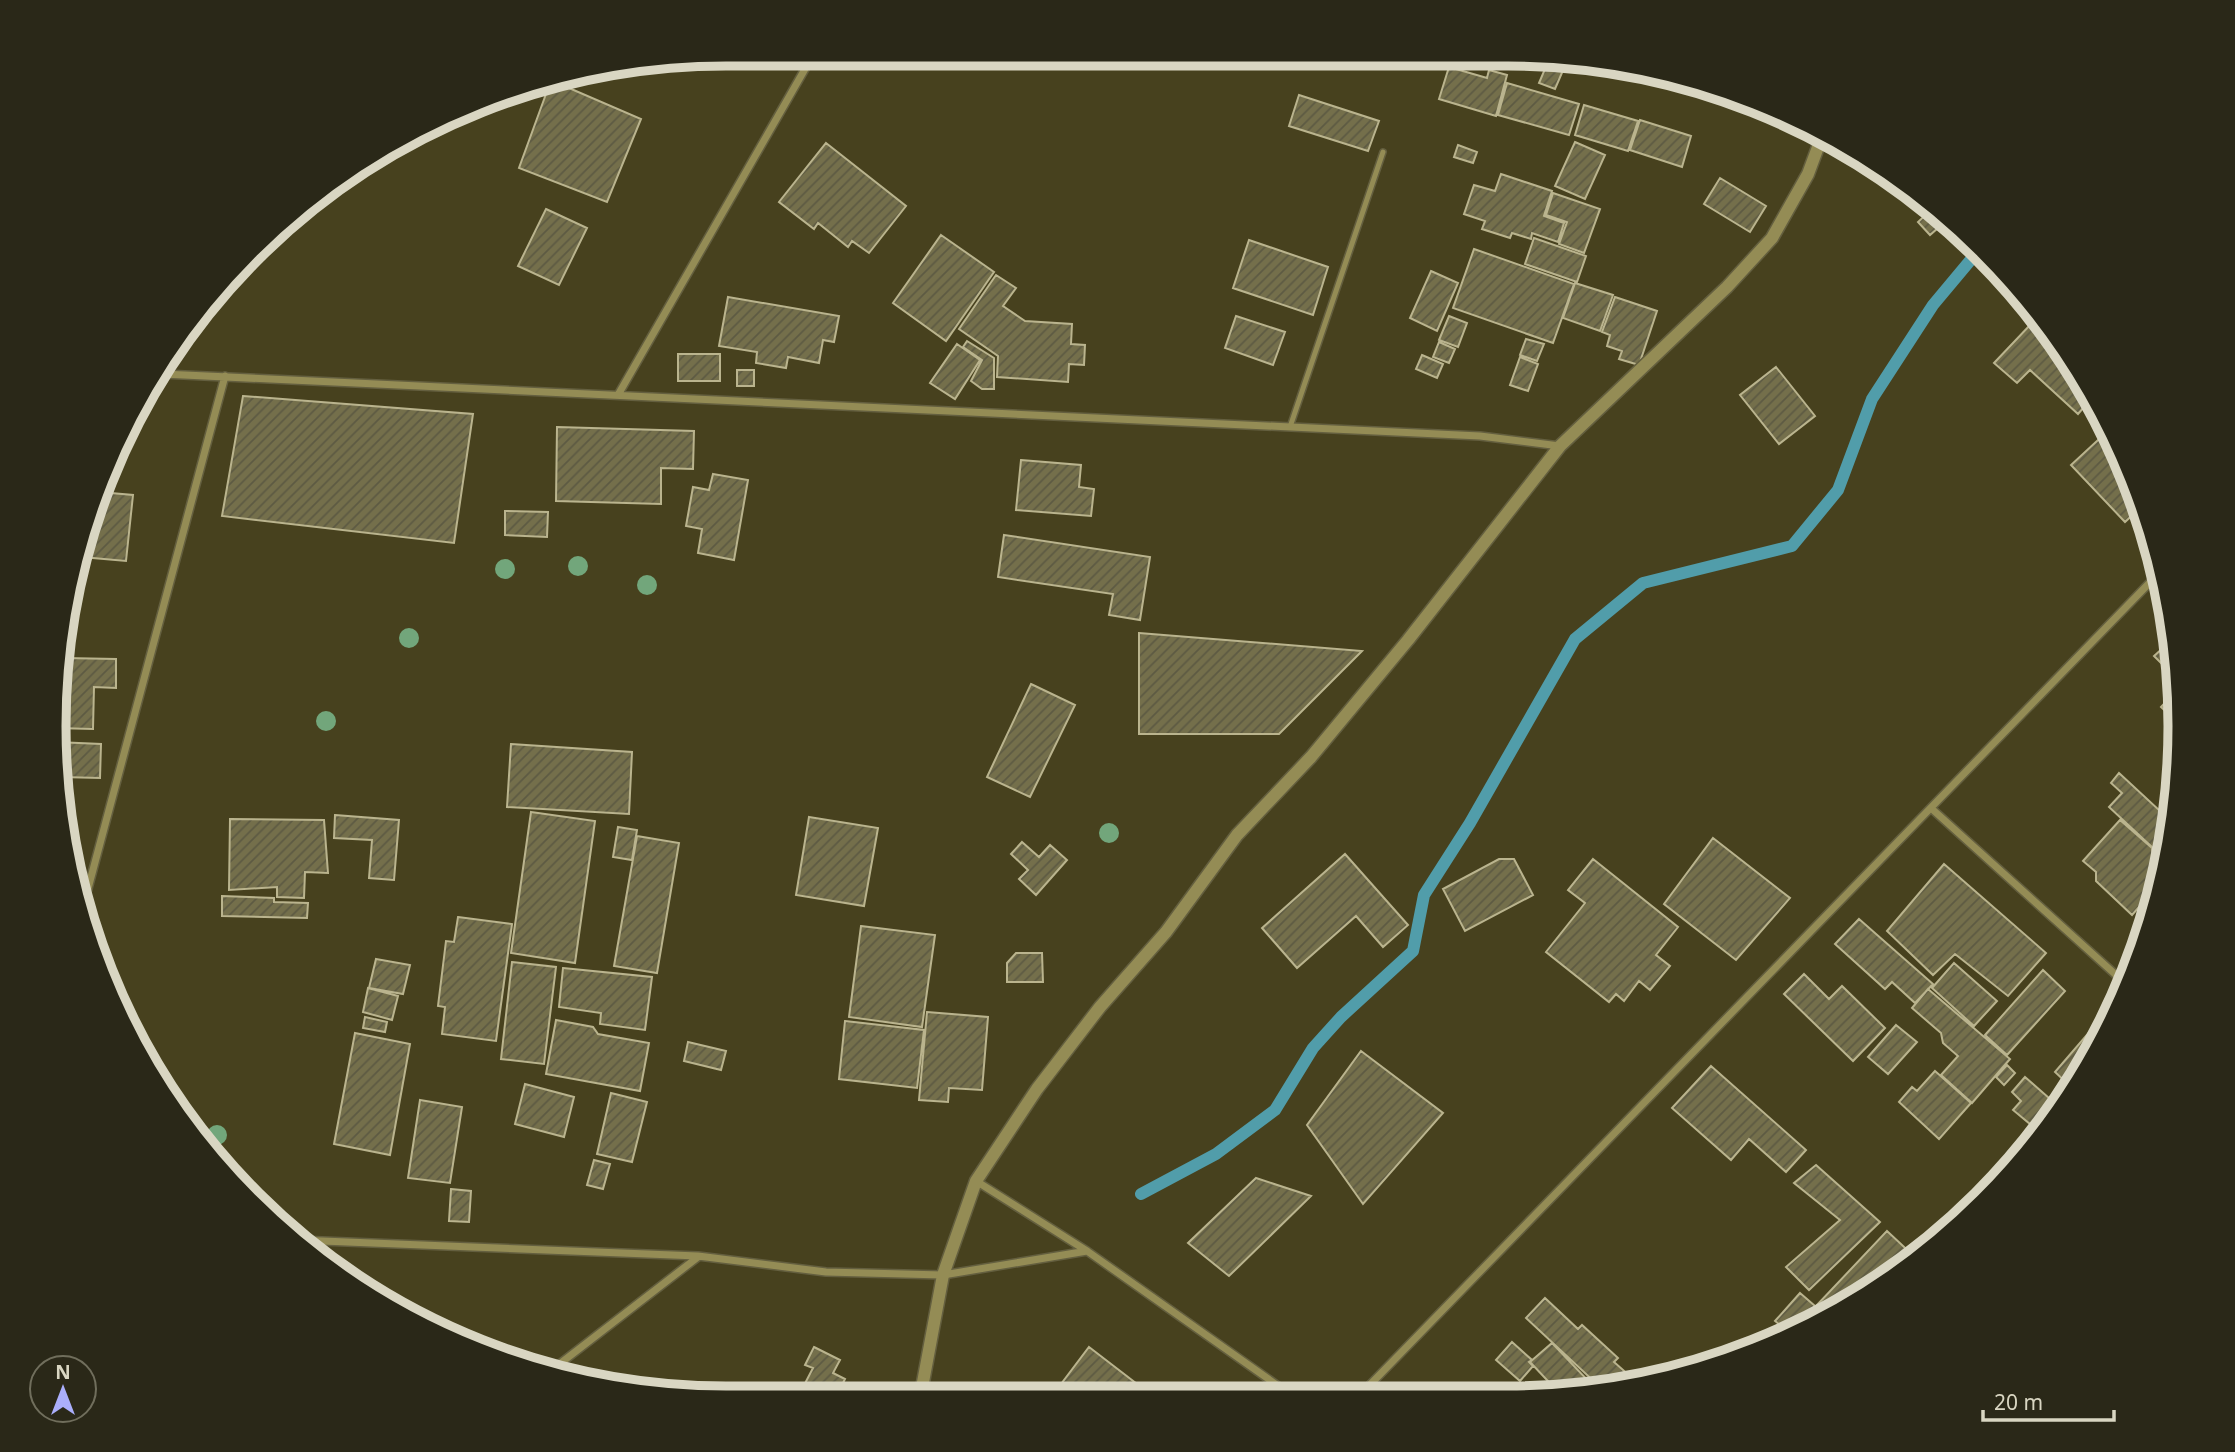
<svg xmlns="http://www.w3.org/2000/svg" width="2235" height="1452" font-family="'Noto Sans',sans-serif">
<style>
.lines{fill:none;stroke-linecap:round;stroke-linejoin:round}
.stream{stroke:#519daa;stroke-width:12}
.building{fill:url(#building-hatch);stroke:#bab48e;stroke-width:2}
.service-casing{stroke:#645f3f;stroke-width:8}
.minor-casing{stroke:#645f3f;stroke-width:10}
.tertiary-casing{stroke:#645f3f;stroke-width:15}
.service{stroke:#948c55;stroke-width:5}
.minor{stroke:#948c55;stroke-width:7}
.tertiary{stroke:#948c55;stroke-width:12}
.tree{fill:#72a67b}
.rim{fill:none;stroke:#d9d6c2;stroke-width:9}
</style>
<defs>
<pattern id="building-hatch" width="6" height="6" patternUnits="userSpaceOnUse" patternTransform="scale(1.75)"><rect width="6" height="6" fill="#746f4b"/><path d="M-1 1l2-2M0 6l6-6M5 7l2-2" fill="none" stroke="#5d5a43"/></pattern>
</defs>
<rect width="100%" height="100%" fill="#47411e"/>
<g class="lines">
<path class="stream" d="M1141,1194L1216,1154L1275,1110L1313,1048L1341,1017L1413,951L1424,895L1470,823L1575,639L1643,583L1792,546L1838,490L1872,399L1933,305L1979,250"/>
</g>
<path class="building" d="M1548,62L1564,68L1555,89L1539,83Z
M1449,67L1487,78L1489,70L1507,75L1496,116L1439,99Z
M555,82L641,119L607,202L519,168L550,83Z
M1507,83L1579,104L1569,135L1498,115Z
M1299,95L1379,121L1368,151L1289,126Z
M1584,105L1638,121L1628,151L1575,135Z
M1640,120L1691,136L1682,167L1630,150Z
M1575,142L1605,155L1585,199L1555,186Z
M826,143L906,206L869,253L852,241L848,247L818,223L814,229L779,202Z
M1458,145L1477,152L1473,163L1454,157Z
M1501,174L1552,191L1544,216L1564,223L1558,242L1532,233L1531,239L1512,233L1510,238L1482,229L1485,221L1464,214L1474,185L1495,191Z
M1720,178L1766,206L1750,232L1704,204Z
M1553,193L1600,209L1584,253L1559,244L1567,222L1546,215Z
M546,209L587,228L559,285L518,266Z
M1932,209L1946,221L1930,235L1918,222Z
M941,235L994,272L946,341L893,303Z
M1534,238L1586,256L1577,282L1525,264Z
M1249,240L1328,267L1313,315L1233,288Z
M1474,249L1574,284L1553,343L1453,308Z
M1431,271L1458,283L1437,331L1410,318Z
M996,275L1016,288L1003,306L1025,321L1072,324L1071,344L1085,345L1084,365L1069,364L1068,382L997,377L998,356L959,329Z
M1575,283L1613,295L1600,331L1563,318Z
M728,297L839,316L834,342L823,340L819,363L788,357L786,368L756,363L757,352L719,346Z
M1615,297L1657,311L1639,365L1619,359L1622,351L1607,346L1610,335L1602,332Z
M1236,316L1285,332L1273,365L1225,348Z
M1449,316L1467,323L1458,347L1439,340Z
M2032,323L2064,353L2092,398L2078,414L2030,370L2017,383L1994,363Z
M1526,339L1544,344L1537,361L1520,355Z
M967,341L994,358V389H982L971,381L982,360L963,347Z
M1439,342L1455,349L1449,363L1433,357Z
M957,344L980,360L955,399L930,383Z
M678,354H720V381H678Z
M1422,355L1443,364L1437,378L1416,369Z
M1520,357L1538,364L1528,391L1510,385Z
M1776,367L1815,416L1779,444L1740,395Z
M737,370H754V386H737Z
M243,396L473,414L454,543L222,516Z
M557,427L694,431L693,469L661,468V504L556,501Z
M2111,428L2141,507L2125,522L2071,465Z
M1021,460L1081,465L1079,487L1094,489L1091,516L1016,510Z
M713,474L748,480L734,560L698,553L702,529L686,526L693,487L709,490Z
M99,492L133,495L126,561L82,557L90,510Z
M505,511L548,512L547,537L505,535Z
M1004,535L1150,557L1140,620L1109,615L1113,594L998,577Z
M1139,633L1362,651L1279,734H1139Z
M2166,645L2175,653L2179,681L2154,656Z
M65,658L116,659V688L94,687L93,729L55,728Z
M1031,684L1075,705L1030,797L987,777Z
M2179,688L2178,723L2161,707Z
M56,742L101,744L100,778L61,777Z
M511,744L632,752L629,814L507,807Z
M2119,773L2173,823L2156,889L2153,848L2109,807L2122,793L2111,783Z
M531,812L595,821L575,963L511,953Z
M335,815L399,820L394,880L369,878L372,840L334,838Z
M809,817L878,828L864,906L796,895Z
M230,819L324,820L328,873L305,872L304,898L277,897V887L229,890Z
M2120,820L2152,848L2154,890L2132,915L2096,881V872L2083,861Z
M618,827L637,830L632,860L613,857Z
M637,836L679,843L657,973L614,966Z
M1713,838L1790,898L1736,960L1664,904Z
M1022,842L1039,857L1050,845L1067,860L1036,895L1019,879L1028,870L1011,854Z
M1345,854L1408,925L1383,947L1356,916L1297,968L1262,928Z
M1499,859H1514L1533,895L1465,931L1443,889Z
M1593,859L1678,927L1656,955L1670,966L1650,990L1639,981L1624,1001L1616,994L1609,1002L1546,952L1585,903L1568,890Z
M1944,864L2046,953L2008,996L1955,954L1933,975L1887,931Z
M222,896L274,898V902L308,903L307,918L222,916Z
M458,917L512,924L496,1041L442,1034L445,1007L438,1006L446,941L454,942Z
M1859,919L1933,984L1915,1003L1892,982L1885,989L1835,944Z
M861,926L935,935L922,1027L849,1017Z
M1016,953H1042L1043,982H1007V963Z
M376,959L410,965L403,994L369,988Z
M512,962L556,967L544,1064L501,1059Z
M1954,963L1997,1001L1974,1026L1932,988Z
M563,968L652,977L645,1030L600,1024L601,1013L559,1007Z
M2043,970L2065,991L2007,1055L1985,1035Z
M1804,974L1829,999L1842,986L1885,1028L1853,1061L1784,994Z
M368,988L398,996L392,1020L363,1012Z
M1928,989L2010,1059L1972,1103L1941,1075L1958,1056L1943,1043L1941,1033L1912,1008Z
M2110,1008L2114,1011L2091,1062L2072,1088L2055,1072Z
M927,1012L988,1017L982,1090L949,1088L948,1102L919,1100Z
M365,1017L387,1022L385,1032L363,1028Z
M556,1020L593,1027L598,1034L649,1043L640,1091L546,1074Z
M845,1021L924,1030L917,1088L839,1079Z
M1896,1025L1917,1042L1888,1074L1868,1057Z
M355,1033L410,1044L390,1155L334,1144Z
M688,1042L726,1051L721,1070L684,1061Z
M1361,1051L1443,1113L1363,1204L1307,1125Z
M2007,1065L2015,1073L2004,1085L1996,1077Z
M1711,1066L1806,1150L1786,1172L1749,1139L1731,1160L1672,1108Z
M1935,1071L1971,1103L1939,1139L1899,1102L1912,1087L1917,1091Z
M2025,1077L2057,1105L2036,1129L2013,1110L2021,1101L2012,1092Z
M525,1084L574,1097L564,1137L515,1124Z
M611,1093L647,1102L632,1162L597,1154Z
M420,1100L462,1107L450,1183L408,1178Z
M2057,1106L2058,1107L2037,1137L2033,1134Z
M594,1160L610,1164L603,1189L587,1185Z
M1816,1165L1880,1222L1809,1290L1786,1267L1840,1220L1794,1183Z
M1256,1178L1311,1196L1229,1276L1188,1243Z
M451,1189L471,1191L469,1222L449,1221Z
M1887,1231L1917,1259L1826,1316L1816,1306Z
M1800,1293L1822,1312L1808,1327L1791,1334L1775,1321Z
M1545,1298L1578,1329L1582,1325L1618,1358L1614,1362L1631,1377L1624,1385L1601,1388L1526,1318Z
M1512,1342L1532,1360L1529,1362L1533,1366L1520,1381L1496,1360Z
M1552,1343L1596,1389L1561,1395L1530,1362Z
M814,1347L840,1360L833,1373L845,1379L838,1393H800L813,1368L805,1365Z
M1089,1347L1150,1394L1055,1392Z"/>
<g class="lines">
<defs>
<path id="service" d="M1290,427L1383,152"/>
<path id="minor" d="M163,374L1480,436L1560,446
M618,395L813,55
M1932,809L2126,984
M82,911L225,376
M976,1181L1087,1251L1291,1395
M297,1240L698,1256L826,1272L943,1275L1087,1251
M553,1369L698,1257
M1360,1395L2161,571"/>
<path id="tertiary" d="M921,1393L943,1275L976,1181L1037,1089L1100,1007L1166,932L1237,835L1311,757L1408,640L1560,446L1727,287L1772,238L1808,174L1821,139"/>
</defs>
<use href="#service" class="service-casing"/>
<use href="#minor" class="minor-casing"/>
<use href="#tertiary" class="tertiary-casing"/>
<use href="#service" class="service"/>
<use href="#minor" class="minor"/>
<use href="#tertiary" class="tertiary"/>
</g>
<g class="tree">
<circle cx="578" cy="566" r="10"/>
<circle cx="505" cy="569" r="10"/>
<circle cx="647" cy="585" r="10"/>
<circle cx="409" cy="638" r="10"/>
<circle cx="326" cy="721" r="10"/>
<circle cx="1109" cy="833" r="10"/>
<circle cx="217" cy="1135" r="10"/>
</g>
<path d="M0 0H2235V1452H0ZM726 66H1508A660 660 0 0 1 2168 726V726A660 660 0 0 1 1508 1386H726A660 660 0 0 1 66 726V726A660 660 0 0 1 726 66Z" fill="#2a2818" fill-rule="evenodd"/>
<path class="rim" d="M726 66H1508A660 660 0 0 1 2168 726V726A660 660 0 0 1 1508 1386H726A660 660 0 0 1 66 726V726A660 660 0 0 1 726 66Z"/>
<g transform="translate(63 1389)"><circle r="33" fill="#2a2818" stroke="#706e5c" stroke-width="2"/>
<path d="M0-5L12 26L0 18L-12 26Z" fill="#abaffb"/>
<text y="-10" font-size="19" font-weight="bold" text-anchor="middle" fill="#d9d6c2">N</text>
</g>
<path d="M1983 1410v10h131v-10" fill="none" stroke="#d9d6c2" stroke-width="3.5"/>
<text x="1994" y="1410" font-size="21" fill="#d9d6c2" stroke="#2a2818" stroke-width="5" paint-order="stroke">20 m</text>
</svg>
